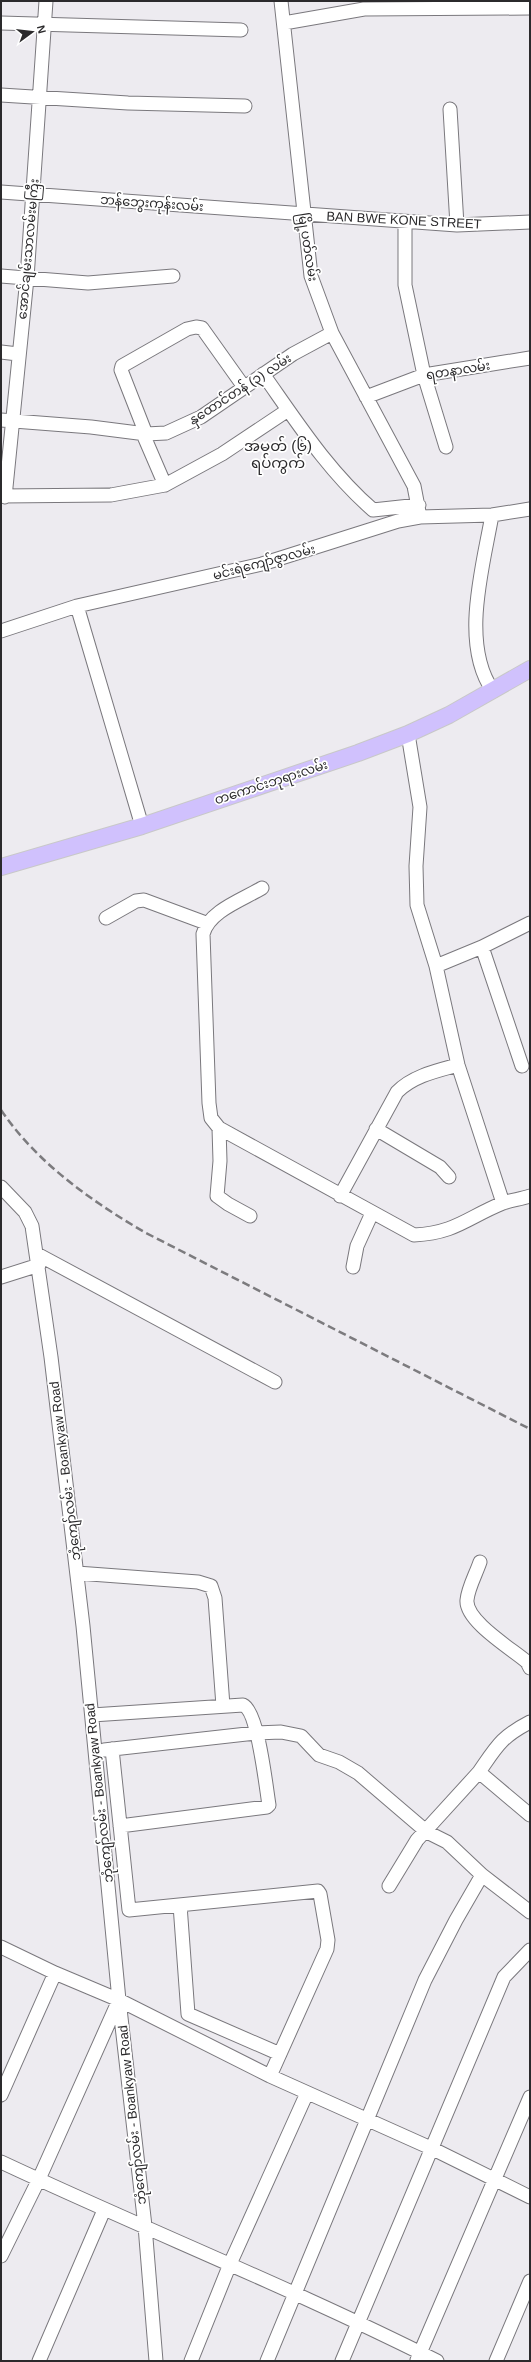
<svg xmlns="http://www.w3.org/2000/svg" width="531" height="2362" font-family="Helvetica,'Noto Sans Myanmar',sans-serif">
<style>
.lines{fill:none;stroke-linecap:round;stroke-linejoin:round}
.minor-casing{stroke:#7a787d;stroke-width:15}
.major-casing{stroke:#c8c8c8;stroke-width:18}
.minor{stroke:#fff;stroke-width:13}
.major{stroke:#d0c1fd;stroke-width:16}
.rail{stroke:#7c7b7e;stroke-width:2.5;stroke-dasharray:8 4;stroke-linecap:butt}
.labels{text-anchor:middle;dominant-baseline:central;stroke-width:3.5;stroke-linejoin:round;paint-order:stroke}
.street-label{font-size:13px;fill:#2b2a2c;stroke:#fff}
.quarter-label{font-size:15px;fill:#2b2a2c;stroke:#fff}
</style>
<rect width="100%" height="100%" fill="#edebf0"/>
<g class="lines">
<defs>
<path id="minor" d="M281,1L311,276L332,333L414,486L420,517
M1,23L241,30
M284,23L364,9L530,8
M1,95L128,103L245,106
M450,109L457,225
M1,192L457,225L530,222
M405,222V285L424,375L446,447
M1,276L88,283L173,276
M1,352L18,354
M263,374C297,422 328,471 373,510L419,505
M366,397L424,375L530,358
M1,420L91,427L146,434L166,433L201,417L293,354L332,333
M143,434L165,485
M146,434L121,370L122,366L187,329L196,327L202,328L244,387
M1,496L111,495L165,485L222,454L288,410
M5,497L27,278L46,1
M492,515C483,567 460,644 493,691
M77,606L142,826
M1,631L77,606L262,564L398,521L420,517L492,515L530,509
M408,734L420,807L416,866L417,905L436,966L458,1065L503,1203
M262,888C242,900 209,911 203,934L209,1103L211,1118L219,1128L414,1235C456,1233 468,1217 503,1203C512,1200 521,1199 530,1196
M106,918L136,901L144,900L206,923
M436,966L482,947
M522,1066L482,947L530,923
M219,1128L220,1161L217,1196L228,1204L250,1216
M376,1129L440,1167L449,1177
M1,1187L25,1212L32,1226L51,1357L83,1626L119,2000L145,2226L156,2361
M340,1196L397,1092C413,1076 436,1071 458,1065
M37,1254L275,1382
M353,1267L357,1246L372,1213
M1,1277L39,1265
M480,1562C476,1574 468,1588 467,1600C465,1621 512,1649 527,1662L530,1668
M77,1573L198,1582L211,1586L215,1598L223,1706
M92,1715L243,1705C258,1711 266,1787 269,1805L267,1807L120,1826
M530,1722C501,1737 497,1746 479,1772L530,1815
M112,1749L129,1910L318,1891L320,1894L328,1940L327,1949L270,2076
M104,1750L256,1733L281,1732L301,1736L319,1755L339,1762L358,1773L427,1832L447,1842L482,1875L530,1912
M389,1886L417,1840L479,1772
M180,1905L188,2014L280,2054
M1,1947L55,1973L119,2000L270,2076L433,2149L530,2197
M1,2095L55,1973
M1,2162C146,2230 294,2289 437,2361
M1,2256L39,2179L119,2000
M417,2360L530,2097
M39,2361L104,2210
M191,2361L230,2264L307,2093
M267,2361L425,1980L456,1920L482,1875
M342,2361L504,1977L530,1950
M496,2361L530,2281"/>
<path id="major" d="M1,867L142,826L358,753L408,734L449,715L530,669"/>
</defs>
<use href="#minor" class="minor-casing"/>
<use href="#major" class="major-casing"/>
<use href="#minor" class="minor"/>
<use href="#major" class="major"/>
<path class="rail" d="M1,1110C37,1163 91,1201 146,1233L530,1429"/>
</g>
<g class="labels">
<g class="street-label">
<text transform="translate(152 203) rotate(4)">ဘန်ဘွေးကုန်းလမ်း</text>
<text transform="translate(404 220) rotate(3)">BAN BWE KONE STREET</text>
<text transform="translate(308 247) rotate(81)">မြို့ပတ်လမ်း</text>
<text transform="translate(28 249) rotate(-85)">အောင်ချမ်းသာလမ်းမကြီး</text>
<text transform="translate(458 370) rotate(-9)">ရတနာလမ်း</text>
<text transform="translate(240 389) rotate(-33)">နှထောင်တန် (၃) လမ်း</text>
<text transform="translate(264 562) rotate(-15)">မင်းရဲကျော်ဇွာလမ်း</text>
<text transform="translate(271 782) rotate(-18)">တကောင်းဘုရားလမ်း</text>
<text transform="translate(65 1471) rotate(-97)">ဘုံကျော်လမ်း - Boankyaw Road</text>
<text transform="translate(99 1793) rotate(-96)">ဘုံကျော်လမ်း - Boankyaw Road</text>
<text transform="translate(132 2115) rotate(-96)">ဘုံကျော်လမ်း - Boankyaw Road</text>
</g>
<g class="quarter-label">
<text x="278" y="445">အမှတ် (၆)<tspan x="278" dy="17">ရပ်ကွက်</tspan></text>
</g>
</g>
<rect width="531" height="2362" fill="none" stroke="#2b2a2c" stroke-width="4"/>
<g transform="translate(32 32) rotate(75)" stroke="#ffffff" stroke-width="3" paint-order="stroke">
<path d="M0-3L7 15L0 10L-7 15Z" fill="#2b2a2c"/>
<text y="-6" font-size="11" font-weight="bold" text-anchor="middle" fill="#2b2a2c">N</text>
</g>
</svg>
